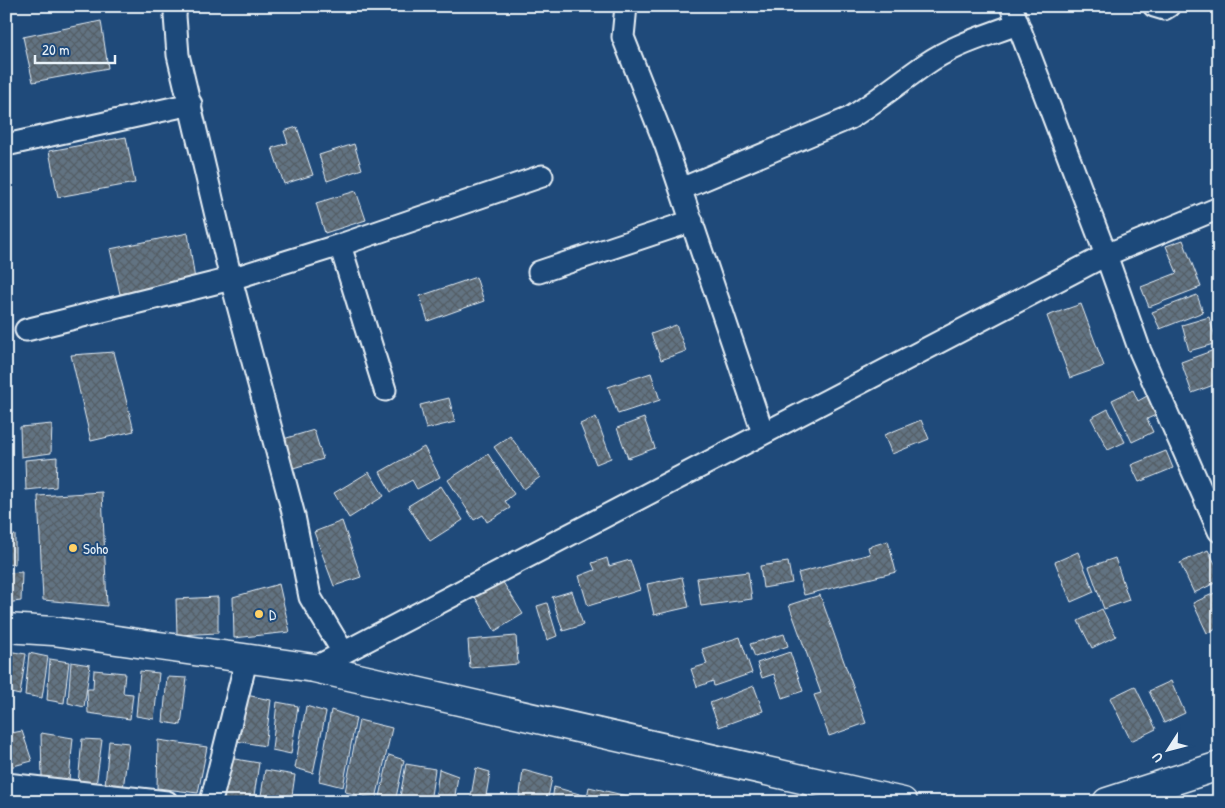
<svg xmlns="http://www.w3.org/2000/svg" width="1225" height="808" font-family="'Patrick Hand',sans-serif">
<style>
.building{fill:url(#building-cross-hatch);stroke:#e8f1f8}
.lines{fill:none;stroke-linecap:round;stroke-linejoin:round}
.minor-casing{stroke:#e8f1f8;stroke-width:25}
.tertiary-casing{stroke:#e8f1f8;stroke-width:31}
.minor{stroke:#1f4a7a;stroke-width:21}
.tertiary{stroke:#1f4a7a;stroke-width:28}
.poi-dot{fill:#ffd166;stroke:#1f4a7a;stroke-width:2}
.labels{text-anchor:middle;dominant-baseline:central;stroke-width:4;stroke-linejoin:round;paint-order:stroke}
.poi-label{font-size:15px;fill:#e8f1f8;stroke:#1f4a7a;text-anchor:start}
</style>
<defs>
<pattern id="building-cross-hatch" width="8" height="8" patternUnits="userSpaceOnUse" patternTransform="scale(1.25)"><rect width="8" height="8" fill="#627382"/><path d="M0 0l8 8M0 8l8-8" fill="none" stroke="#545e66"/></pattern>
</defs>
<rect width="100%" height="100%" fill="#1f4a7a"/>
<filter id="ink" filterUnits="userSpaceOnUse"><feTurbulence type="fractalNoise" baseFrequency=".02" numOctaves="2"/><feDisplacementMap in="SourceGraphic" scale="10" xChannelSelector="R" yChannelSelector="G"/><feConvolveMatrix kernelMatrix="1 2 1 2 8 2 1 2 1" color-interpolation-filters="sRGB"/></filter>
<g filter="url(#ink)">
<path class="building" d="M101,21L108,68L33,82L23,37Z
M297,127L313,175L284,184L272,148L288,143L284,131Z
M126,137L135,183L58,197L49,151Z
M354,144L362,169L327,181L319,155Z
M356,191L366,220L325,233L316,203Z
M188,233L195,280L120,294L110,249Z
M1183,240L1201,287L1149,307L1141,287L1177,273L1166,246Z
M476,277L484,301L428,321L420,296Z
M1197,295L1203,312L1160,329L1152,312Z
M1081,304L1104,366L1070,378L1047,316Z
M1209,317L1217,343L1189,351L1182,325Z
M676,325L686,351L661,360L651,334Z
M1217,349L1219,354V383L1192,393L1181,362Z
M114,352L134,431L91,441L71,355Z
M651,373L660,400L618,414L608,387Z
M1133,390L1138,401L1147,396L1156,415L1147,419L1153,432L1132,442L1112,400Z
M449,398L455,422L426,429L420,405Z
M1108,409L1125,442L1108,450L1091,418Z
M596,417L611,458L596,464L580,424Z
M644,418L655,448L628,458L617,428Z
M921,420L929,439L892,454L884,435Z
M52,424L51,453L21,457L20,427Z
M314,430L323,459L290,469L280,440Z
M510,436L540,477L524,489L494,447Z
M424,447L440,477L417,489L412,480L391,492L380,472Z
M1166,451L1173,468L1139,482L1131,465Z
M488,454L514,494L505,501L510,508L487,522L483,515L474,520L448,480Z
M57,457L56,487L26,490L25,460Z
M369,472L384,496L349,518L334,493Z
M441,486L463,520L430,541L408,506Z
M102,492L107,606L43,600L38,496Z
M6,500H11L10,529L6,530Z
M342,521L361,577L334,586L314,532Z
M15,535V564L6,565V536Z
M888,541L896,572L804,595L798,573L870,554L868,547Z
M1208,550L1219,571V581L1194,593L1180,563Z
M1078,552L1094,592L1071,602L1055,562Z
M607,558L609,566L630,560L640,590L588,606L579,576L595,570L592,563Z
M1115,558L1129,600L1104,609L1089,567Z
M788,562L792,583L763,588L760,566Z
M22,572L21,601L6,603V573Z
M748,572L752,599L701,606L697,578Z
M499,576L523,614L495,631L475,597L485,590Z
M682,577L689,607L654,615L647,584Z
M279,584L290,632L234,638L233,597Z
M572,591L583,625L563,631L552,597Z
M1219,591V628L1207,633L1193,603Z
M820,595L866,723L829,736L814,695L821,693L789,605Z
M218,597V633L177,635L176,599Z
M547,603L557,636L547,640L537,606Z
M1102,609L1116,636L1092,648L1078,621Z
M784,634L788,646L755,657L750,644Z
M516,636L518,664L470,668L468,640Z
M740,637L752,673L714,686L713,681L697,687L691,669L707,664L702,649Z
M7,651L26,654L20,695L6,692Z
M790,652L803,691L782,698L774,674L762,678L757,663Z
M29,653L48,657L42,698L25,695Z
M50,659L69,662L64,703L47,700Z
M71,662L90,665L84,707L68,703Z
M94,670L125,673L123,693L133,694L130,719L88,713L87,689H93Z
M140,671L159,673L154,719L136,716Z
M167,677L187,678L181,725L163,722Z
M1171,681L1185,713L1164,723L1149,691Z
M754,686L763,711L719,727L710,703Z
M1135,686L1156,729L1131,741L1110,698Z
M241,694L271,700L265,746L231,740Z
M277,702L298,706L291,754L272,750Z
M306,706L326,712L313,773L295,768Z
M331,710L356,718L343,787L319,781Z
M359,720L392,728L376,799L345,792Z
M22,731L32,761L6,768V734Z
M41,733L73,738L69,780L42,778Z
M82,739L102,740L96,786L78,784Z
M158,740L207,747L198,793L157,788Z
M109,741L129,743L123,789L105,786Z
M389,755L404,760L395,802L380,797Z
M229,758L259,763L253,802H222Z
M406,764L435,769L430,802H399Z
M476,768L490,772L485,802H470Z
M439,769L458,776L454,802H435Z
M265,770L295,775L291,802H260Z
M523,770L552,778L547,802H519Z
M554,787L583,795L581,802H552Z
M589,787L631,797L630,802H586Z
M6,789L15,791V802H6Z
M25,790L49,794L48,802H25Z
M334,797L352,802H333Z
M311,798L326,800L325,802H310Z"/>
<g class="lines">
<defs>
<path id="minor" d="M176,6L175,16L178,55L231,279L294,516L310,597L343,652
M626,6L623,37L666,146L763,433
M1011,6L1106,255L1140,351L1219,531
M1154,6L1164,9L1169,6
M6,145L191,104
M681,189L850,118C877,101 900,82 926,64C953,45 986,36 1017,24
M340,245L385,390
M539,272L692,221
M26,330L231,279L340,245L542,176
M314,668L1106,255L1219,208
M6,784L167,802
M211,802L247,657"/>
<path id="tertiary" d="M6,628L53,631L314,668L903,802
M1107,802L1219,766"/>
</defs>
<use href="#minor" class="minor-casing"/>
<use href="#tertiary" class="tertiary-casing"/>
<use href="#minor" class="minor"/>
<use href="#tertiary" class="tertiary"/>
</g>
</g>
<g class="poi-dot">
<circle cx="73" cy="548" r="5"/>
<circle cx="259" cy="614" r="5"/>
</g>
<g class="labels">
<g class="poi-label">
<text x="83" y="548">Soho</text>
<text x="269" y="614">D</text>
</g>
</g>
<rect width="1225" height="808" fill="none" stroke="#1f4a7a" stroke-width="25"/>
<rect x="12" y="12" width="1200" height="783" fill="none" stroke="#e8f1f8" stroke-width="2" filter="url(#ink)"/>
<g transform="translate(1168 750) rotate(234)" stroke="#1f4a7a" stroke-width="4" paint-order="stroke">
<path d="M0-4L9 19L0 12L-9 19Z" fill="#e8f1f8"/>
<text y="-8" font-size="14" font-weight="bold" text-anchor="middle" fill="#e8f1f8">U</text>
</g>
<path d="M35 55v8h80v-8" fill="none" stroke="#e8f1f8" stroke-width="2.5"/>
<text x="42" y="55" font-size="15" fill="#e8f1f8" stroke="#1f4a7a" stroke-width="4" paint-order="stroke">20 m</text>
</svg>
